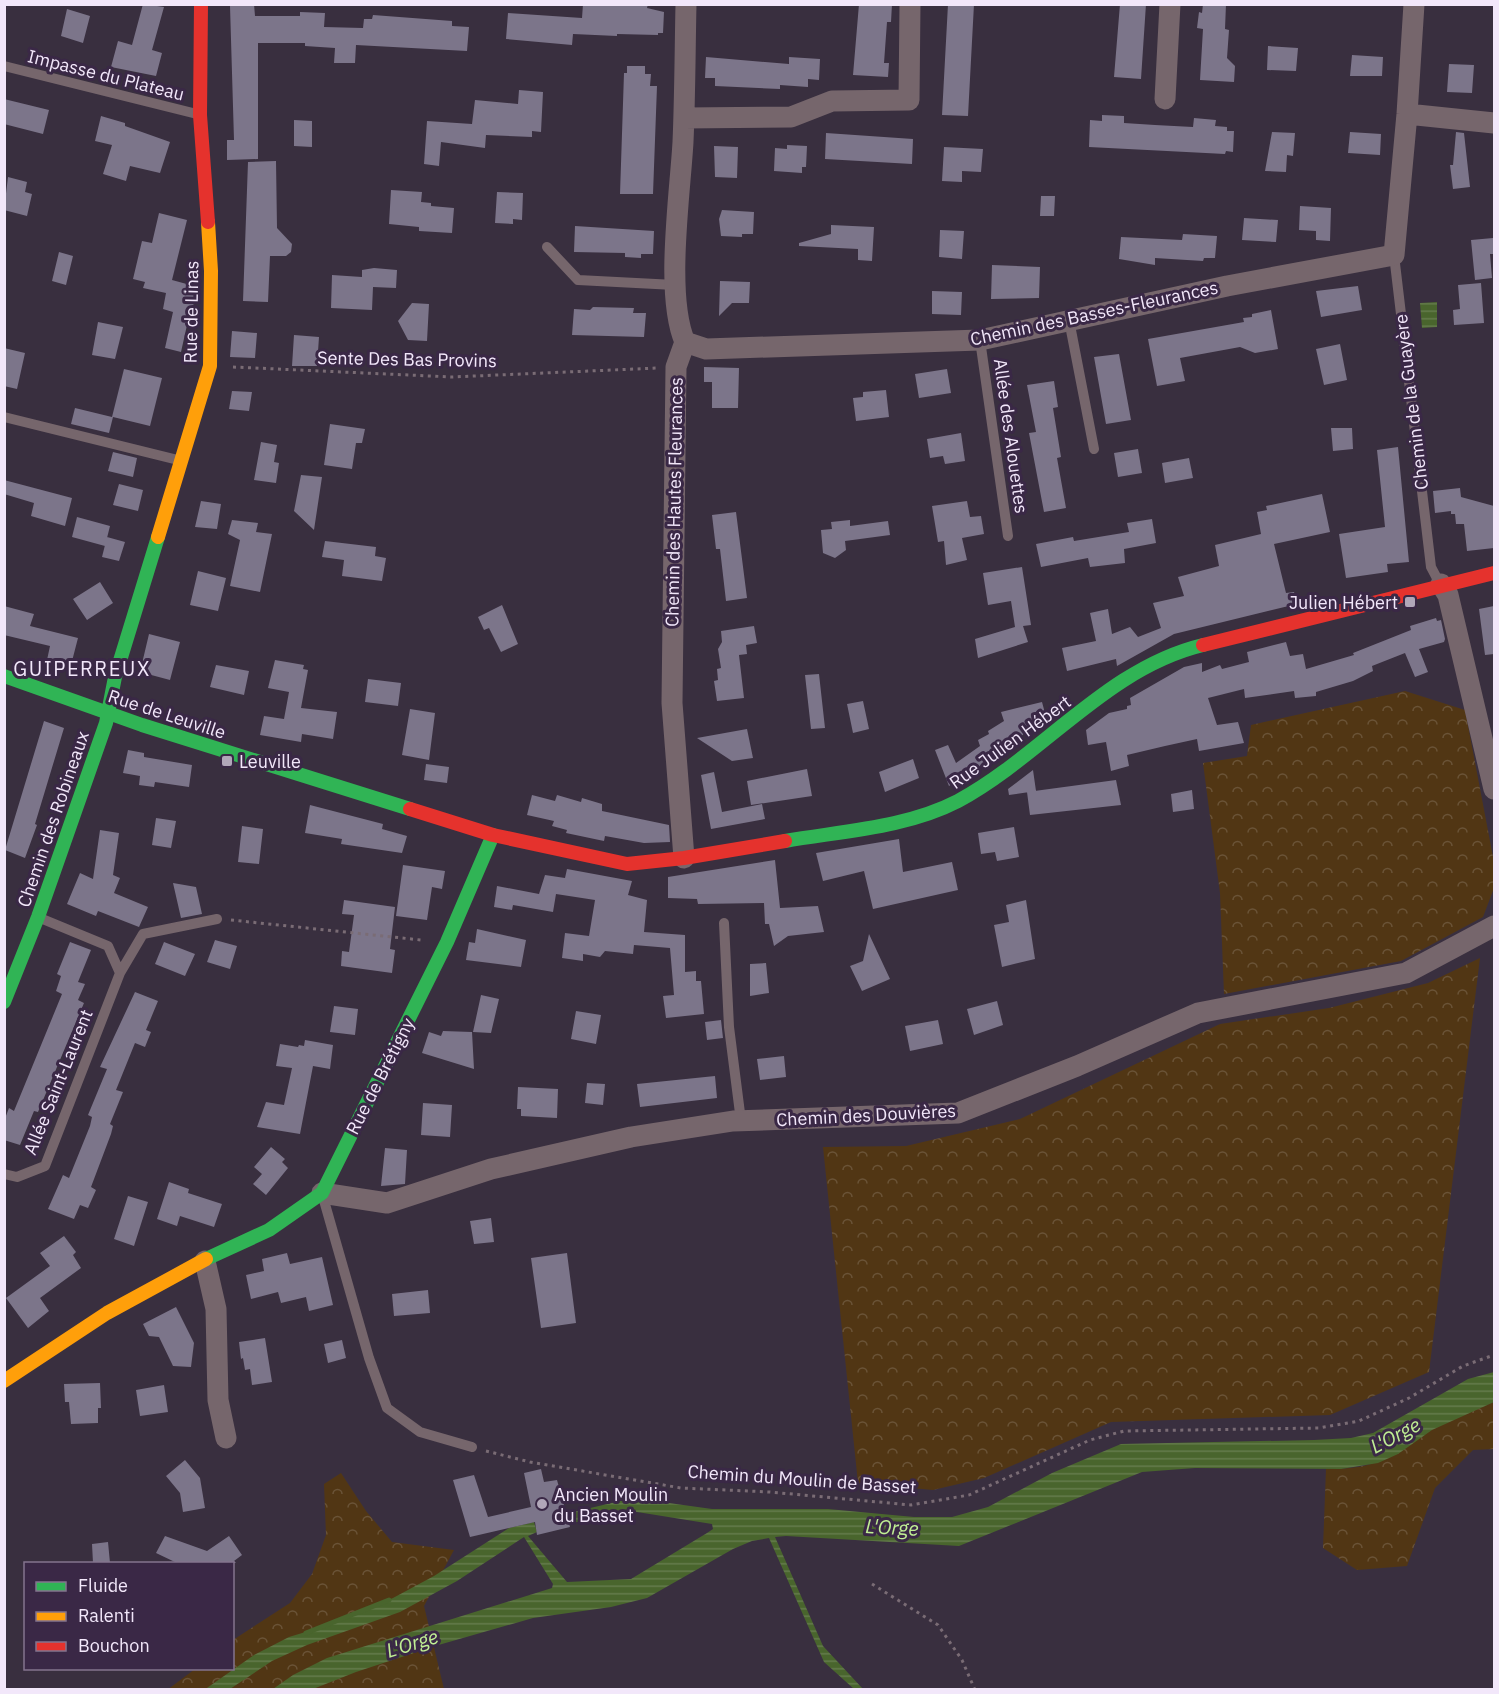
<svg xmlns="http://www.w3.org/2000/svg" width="1499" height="1694" font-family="'IBM Plex Sans',sans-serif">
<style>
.forest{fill:url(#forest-crowns)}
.water{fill:url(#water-rules)}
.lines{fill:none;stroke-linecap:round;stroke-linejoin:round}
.stream{stroke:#49652d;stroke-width:5}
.building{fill:#7c758a}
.path{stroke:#7a6c75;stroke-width:3;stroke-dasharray:3 4.5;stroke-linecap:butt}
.lane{stroke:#76666c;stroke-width:10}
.street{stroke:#76666c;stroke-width:21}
.fast{stroke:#30b455;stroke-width:14}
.slow{stroke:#ff9f0a;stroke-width:14}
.jam{stroke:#e5322d;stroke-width:14}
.poi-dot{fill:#b1a7b9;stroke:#3a2846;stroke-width:2}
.labels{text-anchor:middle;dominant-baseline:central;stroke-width:6;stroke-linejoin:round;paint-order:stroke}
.street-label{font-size:18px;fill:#f2e7fa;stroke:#3a2846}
.poi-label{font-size:18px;fill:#f2e7fa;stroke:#3a2846;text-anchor:start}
.neighbourhood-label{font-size:20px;letter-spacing:1.5px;fill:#f2e7fa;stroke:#3a2846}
.water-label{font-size:20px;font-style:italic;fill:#c0ef94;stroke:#3a2846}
</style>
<defs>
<pattern id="forest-crowns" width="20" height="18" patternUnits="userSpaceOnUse" patternTransform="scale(1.5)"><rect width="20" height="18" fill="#513614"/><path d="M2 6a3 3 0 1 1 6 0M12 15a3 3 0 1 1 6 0" fill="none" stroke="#6a5337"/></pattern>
<pattern id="water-rules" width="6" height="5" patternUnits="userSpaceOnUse" patternTransform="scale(1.5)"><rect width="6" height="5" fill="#49652d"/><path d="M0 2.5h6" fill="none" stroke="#647b4c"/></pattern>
</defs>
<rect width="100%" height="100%" fill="#392f3f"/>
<path class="forest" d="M1405,691L1465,710L1494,862V888L1483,917L1401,961L1224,994L1220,893L1203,763L1247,756L1251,725Z
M1480,958L1429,1372L1330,1415L1111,1422L984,1478L933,1490L858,1483L823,1147L906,1146L1020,1119L1220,1024L1329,1008L1428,983Z
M1494,1402V1449L1473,1450L1435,1488L1407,1566L1357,1570L1323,1548L1326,1469C1380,1469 1389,1457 1431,1430C1451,1418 1473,1410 1494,1402Z
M341,1473L366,1511L392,1542L454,1550L424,1606L444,1689L167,1690L195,1669L232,1668L233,1640L290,1603L312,1574L326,1535L324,1484Z"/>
<path class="water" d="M1437,302V327L1422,328L1420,303Z
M1494,1372V1402L1432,1430L1398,1454L1378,1463L1341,1469L1195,1468L1142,1472L959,1546L786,1536L775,1537L823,1646L863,1689H854L824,1662L769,1538L752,1541L733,1549L647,1598L611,1607L533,1618L435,1646L356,1672L313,1689H273L293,1675L327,1658L552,1588L553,1584L524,1537L457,1581L400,1612L307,1645L272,1661L230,1689L204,1690L254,1655L289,1637L332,1624L393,1598L434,1576L509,1528L534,1522L537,1532L528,1536L567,1582L631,1579L707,1533L713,1529L712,1524L631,1511L572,1523L569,1513L633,1498L712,1509H828L914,1517H952L988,1507L1052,1473L1121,1444L1314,1440L1351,1438L1373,1433L1468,1379Z"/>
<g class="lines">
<path class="stream" d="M306,1633L389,1600"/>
</g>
<path class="building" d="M143,4L164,7L152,50L162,53L156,76L111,67L118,41L132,45Z
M254,4L255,16H300V12L325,13L324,27L363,28L364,19H372L373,15L452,21V26L469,27L467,51L356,45L355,63H334L335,48L305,46V43H258V159L227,160V140H234L230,6Z
M583,4H648L647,8L664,12L663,33H658V35L617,34V36L573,34L572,45L506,39L508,13L582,18Z
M859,4H892L891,22H887L884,63H889L888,77L853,75Z
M948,4H974L968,116L942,115Z
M1120,4H1146L1141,79L1114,77Z
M1203,4H1226L1225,29L1229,30L1227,58L1235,66L1234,82L1200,80L1203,29L1197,28L1199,12L1202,13Z
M67,9L90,16L83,43L61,36Z
M1268,46L1298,48L1296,71L1267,70Z
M1352,55L1383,57L1382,76H1350Z
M706,57L789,64V57L820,59L819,80L808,79V87L780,85V89L715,86V78H705Z
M1449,64L1474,65L1472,93L1447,92Z
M627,66H645V74H651L650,86H657L653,194H620L624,73H627Z
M519,90L543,92L541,132L532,131V137L486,135L485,148L441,142L439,166L424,164L427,121L472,124L475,100L518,104Z
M4,99L49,110L43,134L4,124Z
M1102,115L1124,116V123L1155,125L1193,127L1194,118L1216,120L1215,126L1227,127V131H1234L1233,152L1226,151L1225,154L1089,147L1090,120L1102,121Z
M101,116L125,123V126L170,142L160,173L130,166L126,181L103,174L112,145L95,141Z
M294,120L312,121V147L294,146Z
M1272,132L1295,133L1293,156L1287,155L1286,172L1265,171Z
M1350,132L1381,134L1380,155L1348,153Z
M1456,132L1464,133L1470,187L1453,189L1450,165H1453Z
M826,133L913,139L912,164L825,159Z
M787,145L807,146L806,167H802V173L774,171L775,148L787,149Z
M714,146L738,147L737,178L715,177Z
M944,147L983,149L981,172L962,171V182L942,181Z
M276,161L277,228L292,244L291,252L286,256H270L268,302L243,301L248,162Z
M8,177L27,182L25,192L32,194L27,216L4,210Z
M391,190L422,192L421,202L431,203V206L454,208L452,233L419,231V227L389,224Z
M497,192L523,193L522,220L513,219V224L495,223Z
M1041,196H1055L1054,216H1040Z
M1300,206L1331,208L1330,241L1316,240V231L1299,230Z
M722,210L754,212L753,234H742V237L721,236L719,219Z
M159,213L187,220L172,280L194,286L193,317L189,316L181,352L165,348L173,312L163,309L166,293L143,288L145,282L133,279L142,241L152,243Z
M1244,218L1278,220L1276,242L1242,240Z
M831,225L874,227L872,261L858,260V249L799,246V243L831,234Z
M575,226L654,231L653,254H641V258L625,257V253L574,252Z
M940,230L964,231L962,259L939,257Z
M1183,234L1217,236L1215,258H1204L1203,261L1155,258V265L1119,259L1121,237L1182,240Z
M1493,238L1494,254H1490L1492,278L1475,280L1471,240Z
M59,252L73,256L66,285L52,281Z
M992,265L1040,267L1039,298L991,299Z
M374,268L397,270L396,288L373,287L372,310L331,308L332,275L362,277V270Z
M720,281L750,282L749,303H732L719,316Z
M1481,283L1484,323L1454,325L1453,310L1460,309L1458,285Z
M1358,286L1362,310L1321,317L1316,291Z
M932,291L962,292L961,315L932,314Z
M412,303L429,304L427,341L408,340L398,321Z
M593,307L634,308L633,313H646L644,337L572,335L574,309L590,310Z
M1271,310L1278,349L1255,353L1240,347L1180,358L1185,381L1157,386L1148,339L1244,322L1243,318L1252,317V314Z
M98,322L123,327L115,359L92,355Z
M232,331L257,333L255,358L230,357Z
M294,335L319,337L317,366H292Z
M1340,344L1347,380L1324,385L1316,349Z
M4,348L25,353L17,389L4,386Z
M1119,354L1131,420L1106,424L1094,357Z
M704,367L739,368L738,408H712V382H704Z
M124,369L162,378L150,426L113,417L109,433L71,424L75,408L112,417Z
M947,369L951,393L919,398L915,374Z
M1054,381L1058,407L1053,408L1061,457L1057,458L1066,508L1044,512L1029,433L1036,432L1027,385Z
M886,390L889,417L856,421L853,398L863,397V392Z
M232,391L252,392L249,411L229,409Z
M330,424L365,429L362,443H356L352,469L324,465Z
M1331,428H1352L1353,449L1333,451Z
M961,433L965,461L945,464L943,456L930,458L927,439Z
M261,442L277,445L274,462L279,463L276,483L254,480Z
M1398,447L1409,562L1387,564L1388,572L1346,578L1339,534L1385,527L1377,450Z
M1138,449L1142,473L1118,477L1114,453Z
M113,452L137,458L133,477L108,471Z
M1189,458L1193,478L1165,483L1162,463Z
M301,475L322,477L314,530L294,511Z
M4,480L72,498L65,526L31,516L34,503L4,494Z
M119,484L143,490L138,511L113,505Z
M1460,488L1461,497L1494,506V548L1467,551L1464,524H1456L1455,514H1451V511L1435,513L1433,491Z
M1322,494L1330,532L1274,544L1286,593L1294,592L1296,598H1299L1301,603L1174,634L1117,666L1116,659L1067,671L1062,648L1096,641L1090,613L1108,609L1112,634L1130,627L1138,637L1161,628L1153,603L1184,596L1178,577L1219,566L1215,545L1261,534L1257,512L1267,510L1266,506Z
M201,501L221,504L217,529L195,527Z
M967,501L970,517L981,516L984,534L962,538L967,560L946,565L944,541L938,542L932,506Z
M736,512L747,598L726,601L720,549H716L712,515Z
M77,517L110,526L105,546L72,537Z
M1152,519L1156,543L1124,549L1125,563L1090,567L1088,558L1041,567L1036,544L1073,537L1074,541L1129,532L1127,523Z
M232,520L258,523L256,532L272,534L260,592L230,586L240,540L228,534Z
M850,520V526L888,521L890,535L845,541L846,550L835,558L823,553L821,530L832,529L831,522Z
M107,537L125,542L119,561L102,557Z
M325,541L376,547L375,556L386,558L382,581L342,576L344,560L322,557Z
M1022,567L1031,625L1023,626L1028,642L978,658L975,639L1015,627L1011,601L988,605L983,573Z
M198,571L226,578L218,611L190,605Z
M100,582L113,603L87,620L73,599Z
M502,605L518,644L501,652L489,628L484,630L478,617Z
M4,606L34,614L30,626L78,638L71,665L47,660L50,646L4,635Z
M1494,606V654L1485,655L1479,609Z
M1436,618L1437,621L1441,620L1445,639L1444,642L1419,649L1428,672L1415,677L1405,653L1372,666L1373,671L1353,681L1316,692V696L1295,698L1294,691L1245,698L1244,689L1208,698L1217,725L1238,722L1244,743L1199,751L1197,739L1165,746L1127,755L1129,766L1111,771L1106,742L1088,745L1086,730L1109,713L1127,709V706L1131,705L1130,698L1184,667L1202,663V672L1220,665L1222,669L1249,662L1247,652L1286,642L1290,656L1303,654L1306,669L1354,655L1353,653L1411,630L1410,626Z
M754,626L757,643L746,645L747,654L739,655L744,698L717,701L714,681L718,680L717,669L721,668L718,649L722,642L721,631Z
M149,634L180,642L170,680L140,672Z
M275,660L304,665L303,669L308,670L301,708L337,712L333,739L302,734L301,742L260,735L264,716L284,719L289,692L268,688Z
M216,665L249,671L244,695L210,687Z
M819,674L825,728L811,729L805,675Z
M368,679L401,683L398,706L365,702Z
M863,701L869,729L853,733L847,704Z
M1042,702L1046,717L987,762L949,786L935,750L948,745L956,763L980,746L978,740L989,734L988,731L1004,721L1001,712Z
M410,709L435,713L429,760L402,755Z
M44,721L64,728L35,824L37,825L25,858L5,850Z
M747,729L753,758L732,761L697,738Z
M128,750L144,753V757L192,765L189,787L155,782L154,787L139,785L140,776L123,773Z
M913,759L919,778L885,792L879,772Z
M426,764L449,767L447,783L424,780Z
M807,769L812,796L751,805L747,781Z
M1033,770L1036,791L1009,795L1008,789Z
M714,772L722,812L762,804L765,819L711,829L701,775Z
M1116,780L1121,805L1030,815L1027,792Z
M1192,790L1194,809L1173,812L1171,794Z
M532,795L555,801L557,795L581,802L582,798L602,804V811L669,825L670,842L644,843L605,836L604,841L566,833L567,830L552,826L554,821L527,815Z
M310,805L383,824L382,829L407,836L402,853L341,844L342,839L305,833Z
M156,818L176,821L171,848L152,845Z
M242,826L263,829L259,864L238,862Z
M1014,827L1019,857L997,861L995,852L981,854L978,833Z
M100,830L119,833L113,875L120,878L114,893L148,907L139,927L98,911L96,916L67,904L80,873L93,879Z
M899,839L903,872L952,862L958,890L873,909L864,871L823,881L816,853Z
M775,860L780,908L818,906L824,932L788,936L774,946L769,924H765L764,903L698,904L697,899L668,898V877Z
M403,865L445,871L442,889L432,887L427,920L396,916Z
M567,869L632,881L628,895L647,900L644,932L685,935V972L696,971V981H701L704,1014L666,1018L663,996L674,995L670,948L634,945L633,954L605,951L600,957L583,954V961L562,958L565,933L589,936L595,900L556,894L553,912L513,905L512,910L494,907L497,886L539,894L545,875L565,878Z
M173,883L196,887L202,914L181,918Z
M344,900L395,907L390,949L395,950L392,973L341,966L342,951L349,952L354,915L342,914Z
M1026,900L1035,959L1002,967L994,925L1009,922L1006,905Z
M477,929L526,940L521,967L466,960L469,942L475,943Z
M869,934L890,979L862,991L850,966L863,961Z
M215,940L237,946L230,969L207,962Z
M70,942L91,950L78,982L85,984L78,1000L84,1003L38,1112L34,1111L20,1145L4,1140V1121L9,1108L14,1111L62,994L56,991L61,976L57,974Z
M164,942L195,954L185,976L155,964Z
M766,963L769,993L750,996V964Z
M135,992L158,1001L146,1030L151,1032L145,1047L135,1043L116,1090L123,1092L110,1124L113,1126L111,1134L91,1187L96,1190L88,1208L80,1205L74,1219L48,1209L63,1175L69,1178L90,1126L92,1117L88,1115L107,1069L100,1067Z
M481,995L499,999L491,1033L473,1032Z
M997,1001L1003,1025L974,1035L967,1009Z
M334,1006L358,1009L355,1035L330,1032Z
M576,1011L601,1015L596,1044L571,1039Z
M721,1020L723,1038L707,1040L705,1022Z
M938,1020L943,1044L910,1051L905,1026Z
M443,1031L472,1032L474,1069L422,1053L429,1032L441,1036Z
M305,1040L333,1045L330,1069L313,1066L300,1134L257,1127L266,1102L284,1105L292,1068L276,1066L280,1044L298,1047L299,1045L304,1046Z
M784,1056L786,1077L760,1080L757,1059Z
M715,1076L717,1098L640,1107L637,1084Z
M587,1083L605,1084L603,1105L585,1103Z
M518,1087L558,1089L557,1118L521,1116V1109H517Z
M423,1103L452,1105L450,1137L421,1135Z
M271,1147L285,1159L282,1162L288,1168L266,1195L253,1184L262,1174L254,1167Z
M385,1148L407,1150L405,1184L381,1186Z
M169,1182L189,1189L188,1193L222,1204L214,1227L180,1216L177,1226L157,1219Z
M128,1196L148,1202L134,1246L114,1239Z
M491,1218L494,1242L474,1244L470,1221Z
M64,1236L76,1252L73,1255L81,1268L40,1298L49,1311L28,1328L6,1298L50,1266L40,1253Z
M287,1253L290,1264L322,1257L333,1305L309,1311L306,1297L281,1303L278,1292L251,1299L246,1275L264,1271L262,1259Z
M567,1253L576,1323L541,1328L531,1258Z
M428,1290L430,1313L394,1316L392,1294Z
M176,1307L194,1343L191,1367L173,1366L159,1337L149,1336L143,1324Z
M265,1338L272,1382L252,1385L250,1369L245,1370L243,1358L241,1359L239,1342Z
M342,1340L346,1358L328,1363L324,1344Z
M100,1383L101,1408H98V1423L71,1424L69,1402H65L64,1384Z
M164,1385L168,1412L140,1416L136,1390Z
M185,1460L200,1478L205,1508L183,1512L180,1493L166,1476Z
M541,1469L544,1482L557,1480L570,1527L537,1535L535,1522L470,1537L453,1480L474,1475L488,1517L531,1507L524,1473Z
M165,1536L207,1551L229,1536L242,1555L234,1561L236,1563H177L156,1553Z
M108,1542L110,1563H93L92,1544Z"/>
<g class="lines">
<path class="path" d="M233,367L452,377L658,368
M231,920L421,940
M486,1451L530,1462L681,1488L770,1492L911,1505L969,1495L1090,1440L1124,1431L1319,1428L1359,1421L1409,1398L1463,1366L1494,1355
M872,1584L938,1625L962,1660L975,1690"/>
<path class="lane" d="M4,66L197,114
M547,247L578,280L675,285
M1394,255L1431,567L1440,584
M1069,320L1094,449
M980,340L1008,536
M4,417L178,460
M724,923L729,1027L741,1121
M120,973L143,934L217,919
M4,1174L17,1177L45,1166L120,973L108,946L40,918
M323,1197L369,1358L387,1408L420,1432L472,1447"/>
<path class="street" d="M1165,99L1170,4
M1407,114L1494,123
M684,118L791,117L832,101L909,100L910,4
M685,342L706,349L980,340L1227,286L1394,255L1407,114L1414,4
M1441,584L1448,595L1494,789
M684,858L672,703L676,367L685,342C665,296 680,195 683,142C685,96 685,50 686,4
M322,1193L387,1203L491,1169L631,1137L733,1121L958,1113L1077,1066L1198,1013L1406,973L1494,926
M205,1261L216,1309L218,1400L226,1438"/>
<path class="fast" d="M4,676L142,725L410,809
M785,841C842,831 906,828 958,801C1043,755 1107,668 1203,645
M4,1002L38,917L106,723L115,677L158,537
M206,1259L269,1230L322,1193L447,942L493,835"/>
<path class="slow" d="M158,537L210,366L211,271L208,222
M4,1381L107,1313L206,1259"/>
<path class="jam" d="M201,4L200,115L208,222
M1203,645L1494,573
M410,809L493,835L627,864L684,858L785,841"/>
</g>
<g class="poi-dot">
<rect x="1404" y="596" width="12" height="12" rx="3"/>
<rect x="221" y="755" width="12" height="12" rx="3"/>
<circle cx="542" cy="1504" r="6"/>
</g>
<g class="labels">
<g class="street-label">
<text transform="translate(106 75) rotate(14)">Impasse du Plateau</text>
<text transform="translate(191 312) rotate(-89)">Rue de Linas</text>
<text transform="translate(1094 313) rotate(-12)">Chemin des Basses-Fleurances</text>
<text transform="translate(407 359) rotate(1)">Sente Des Bas Provins</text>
<text transform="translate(1411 402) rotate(-97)">Chemin de la Guayère</text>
<text transform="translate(1011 436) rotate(82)">Allée des Alouettes</text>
<text transform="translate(674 502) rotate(-89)">Chemin des Hautes Fleurances</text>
<text transform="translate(167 714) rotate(18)">Rue de Leuville</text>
<text transform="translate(1010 742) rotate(-36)">Rue Julien Hébert</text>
<text transform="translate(53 819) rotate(-71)">Chemin des Robineaux</text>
<text transform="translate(380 1076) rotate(-63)">Rue de Brétigny</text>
<text transform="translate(58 1082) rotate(-68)">Allée Saint-Laurent</text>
<text transform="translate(866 1115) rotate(-3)">Chemin des Douvières</text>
<text transform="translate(802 1479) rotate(4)">Chemin du Moulin de Basset</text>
</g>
<g class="poi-label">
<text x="1398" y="602" text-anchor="end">Julien Hébert</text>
<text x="239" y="761">Leuville</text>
<text x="554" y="1494">Ancien Moulin<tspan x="554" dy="21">du Basset</tspan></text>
</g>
<g class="neighbourhood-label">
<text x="82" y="668">GUIPERREUX</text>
</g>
<g class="water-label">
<text transform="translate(1395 1435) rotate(-28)">L'Orge</text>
<text transform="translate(892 1527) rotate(3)">L'Orge</text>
<text transform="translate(412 1643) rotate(-17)">L'Orge</text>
</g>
</g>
<rect width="1499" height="1694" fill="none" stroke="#f2e7fa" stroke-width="12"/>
<rect x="24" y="1562" width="210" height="108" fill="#3a2846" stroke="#84748e" stroke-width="1.5"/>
<rect x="36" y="1582" width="30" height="9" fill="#30b455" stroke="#84748e" stroke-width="1.5"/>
<text x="78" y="1592" font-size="18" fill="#f2e7fa">Fluide</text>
<rect x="36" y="1612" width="30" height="9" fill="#ff9f0a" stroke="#84748e" stroke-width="1.5"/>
<text x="78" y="1622" font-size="18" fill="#f2e7fa">Ralenti</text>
<rect x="36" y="1642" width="30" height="9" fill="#e5322d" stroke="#84748e" stroke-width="1.5"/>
<text x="78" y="1652" font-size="18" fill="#f2e7fa">Bouchon</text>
</svg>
